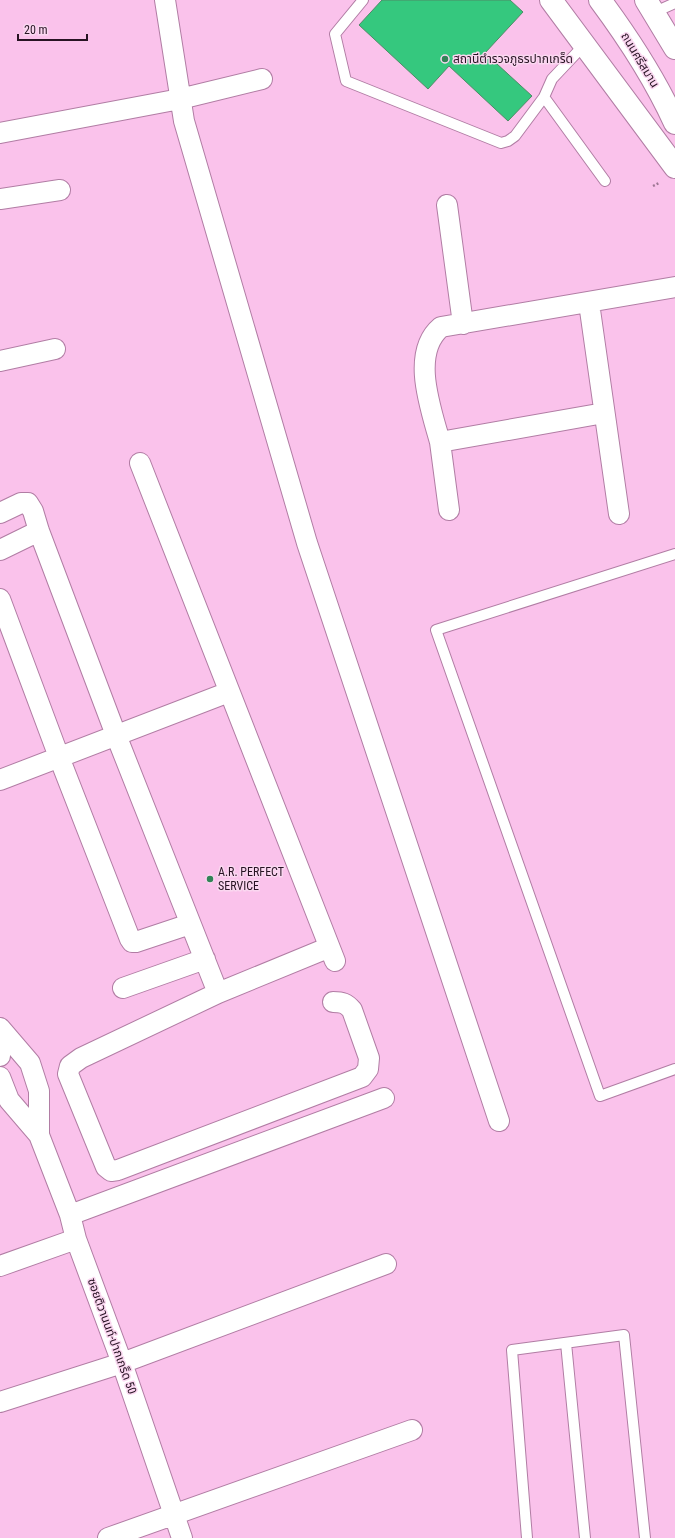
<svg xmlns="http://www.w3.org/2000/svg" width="675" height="1538" font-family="'Roboto Condensed','Noto Sans Thai',sans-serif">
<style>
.building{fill:#35c87e;stroke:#4f8a67}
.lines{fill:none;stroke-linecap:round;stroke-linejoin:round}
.lane-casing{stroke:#b17da4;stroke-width:12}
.street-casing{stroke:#b17da4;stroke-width:22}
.secondary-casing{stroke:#b17da4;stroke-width:24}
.path{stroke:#9e7694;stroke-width:2.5;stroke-dasharray:2 2;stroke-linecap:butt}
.lane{stroke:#fff;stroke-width:10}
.street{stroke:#fff;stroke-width:20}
.secondary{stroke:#fff;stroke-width:22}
.poi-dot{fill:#318457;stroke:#fad7f0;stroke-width:1.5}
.labels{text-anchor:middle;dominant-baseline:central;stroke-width:3;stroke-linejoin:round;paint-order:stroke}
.poi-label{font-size:12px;fill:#271323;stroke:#fad7f0;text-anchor:start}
.street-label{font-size:12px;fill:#271323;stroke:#fad7f0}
</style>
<rect width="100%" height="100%" fill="#fac2eb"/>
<path class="building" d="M382,0H510L523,12L485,53L532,96L508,121L449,66L428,89L359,25Z"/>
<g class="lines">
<defs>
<path id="lane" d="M363,0L335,34L346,81L501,143L508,141L515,136L544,97L552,79L585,44
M655,12L675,3
M544,97L605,181
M675,554L436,630L600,1096L675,1069
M566,1343L585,1538
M527,1538L512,1350L624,1335L645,1538"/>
<path id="street" d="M165,0L184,121L307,543L499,1121
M0,133L180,99L262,79
M0,199L60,190
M447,205L463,324
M589,303L619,514
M0,361L55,349
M604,413L440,442C431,409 410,353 441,327L675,287
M440,442L449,510
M140,463L335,961
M0,513L21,503H28L33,511L39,531L116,735L218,993
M0,550L39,531
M0,599L59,757L130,939L132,942H136L190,924
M0,780L229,692
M325,949L218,993L81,1058L70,1066L68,1074L106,1167L111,1171L118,1170L362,1077L368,1069L369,1058L352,1010C346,1003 342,1002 333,1002
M123,988L205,959
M0,1028L30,1063L39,1091V1135
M0,1056V1029
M0,1077L9,1100L39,1135L70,1215L76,1239L122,1363L182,1538
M70,1215L384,1098
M0,1266L76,1239
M0,1402L122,1363L386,1264
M108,1538L412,1430"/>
<path id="secondary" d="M551,0L675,167
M600,0C629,39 655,79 675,123
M646,0L675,48"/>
</defs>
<use href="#lane" class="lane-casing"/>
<use href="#street" class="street-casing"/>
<use href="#secondary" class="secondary-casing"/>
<path class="path" d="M653,186L659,183"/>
<use href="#lane" class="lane"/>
<use href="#street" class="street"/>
<use href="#secondary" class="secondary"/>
</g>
<g class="poi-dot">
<circle cx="445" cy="59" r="4"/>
<circle cx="210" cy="879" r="4"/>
</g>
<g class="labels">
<g class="poi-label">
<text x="453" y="59">สถานีตำรวจภูธรปากเกร็ด</text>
<text x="218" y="872">A.R. PERFECT<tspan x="218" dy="14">SERVICE</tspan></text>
</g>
<g class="street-label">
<text transform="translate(640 60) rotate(59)">ถนนศรีสมาน</text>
<text transform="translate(112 1336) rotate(70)">ซอยติวานนท์-ปากเกร็ด 50</text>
</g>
</g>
<path d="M18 34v6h69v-6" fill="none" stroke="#271323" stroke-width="2"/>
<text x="24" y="34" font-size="12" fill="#271323" stroke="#fad7f0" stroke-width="3" paint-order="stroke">20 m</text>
</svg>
